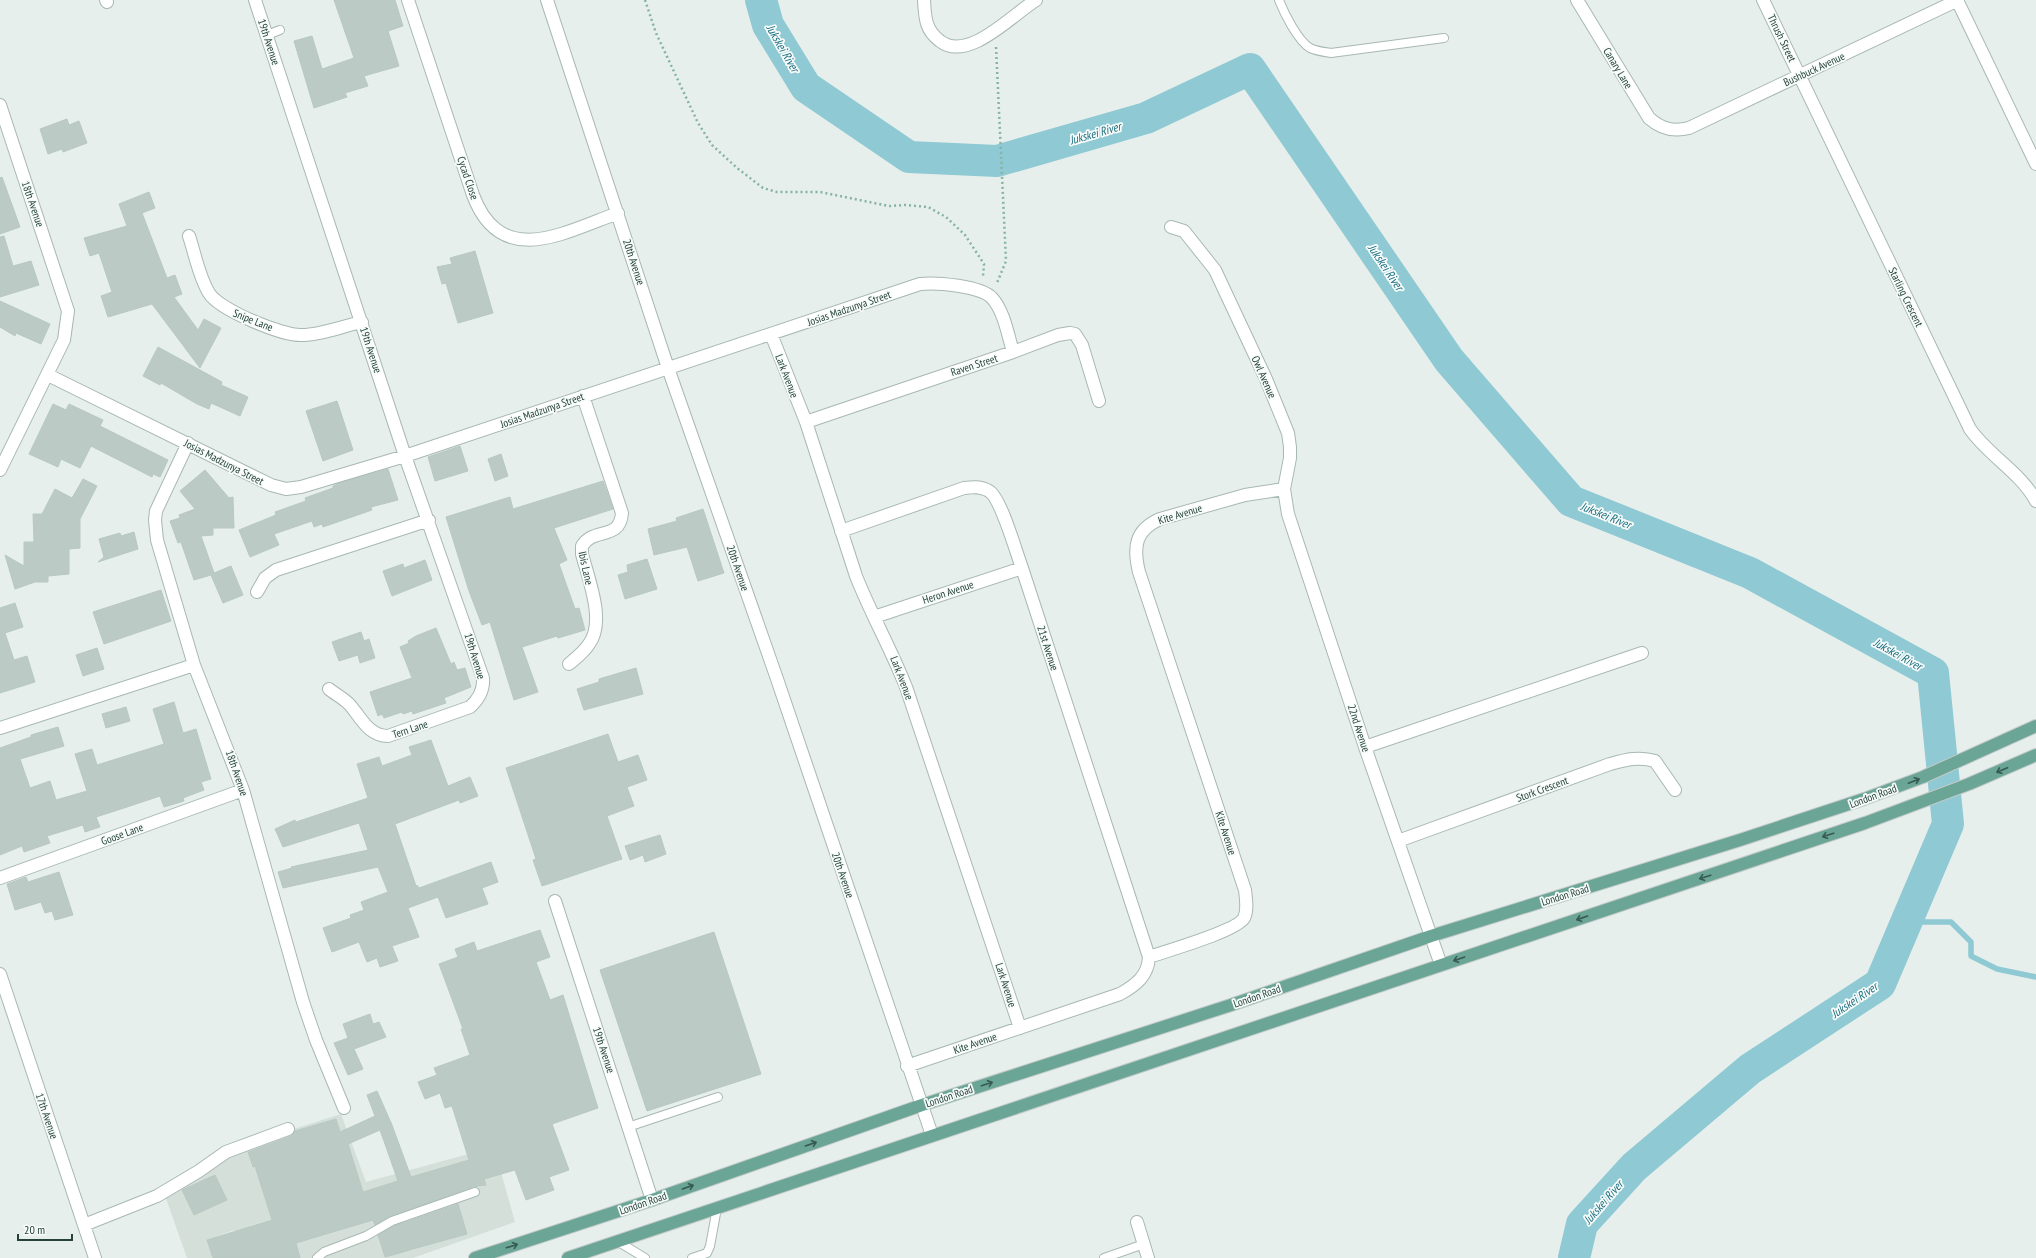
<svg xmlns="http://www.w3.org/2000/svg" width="2036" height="1258" font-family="'PT Sans Narrow',sans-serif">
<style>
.built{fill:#d4dfda;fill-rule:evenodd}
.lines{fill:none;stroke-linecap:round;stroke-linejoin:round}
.stream{stroke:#8ec9d4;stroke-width:5.5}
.river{stroke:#8ec9d4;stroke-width:32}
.building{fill:#bbcac4;stroke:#b8c9c2;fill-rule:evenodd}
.service-casing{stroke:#a8b8b2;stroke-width:10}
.minor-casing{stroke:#a8b8b2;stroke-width:14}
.primary-casing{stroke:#c2cac8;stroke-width:14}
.path{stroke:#86b3a5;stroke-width:2.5;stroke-dasharray:2 3;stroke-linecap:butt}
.service{stroke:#fff;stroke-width:8}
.minor{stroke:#fff;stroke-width:12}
.primary{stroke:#6aa596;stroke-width:12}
.oneway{stroke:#365b51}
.labels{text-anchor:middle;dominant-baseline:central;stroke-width:3.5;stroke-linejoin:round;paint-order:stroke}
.street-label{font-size:11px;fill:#24423a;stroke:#f7fbf9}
.water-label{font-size:12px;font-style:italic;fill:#1c6f80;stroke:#f7fbf9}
</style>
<rect width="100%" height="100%" fill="#e6efeb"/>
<path class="built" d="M341,1114L366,1182L494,1147L515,1222L413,1258H300L299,1254L245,1258L234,1230L207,1240L213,1258H187L164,1193L246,1144ZM336,1119L342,1139L252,1166L246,1146ZM348,1144L357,1171L320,1182L326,1203L485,1155L494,1176L484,1179L486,1185L259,1254L250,1226L317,1206L257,1172ZM183,1191L226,1200L194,1215ZM457,1204L467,1234L409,1251L401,1221Z"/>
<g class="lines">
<path class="stream" d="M1907,922H1951L1971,942V956L1997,969L2036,977"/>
<path class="river" d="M761,0L768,25L806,87L909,157L997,161L1146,118L1250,69L1449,360L1571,501L1750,573L1933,673L1948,824L1880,984L1750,1069L1634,1167L1582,1224L1574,1258"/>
</g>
<path class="building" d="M334,0H395L403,26L388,31L399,66L364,76L368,86L345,93L347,97L314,108L294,41L312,36L322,69L354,58Z
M67,119L69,125L79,121L87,143L63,152L62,149L48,154L40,129Z
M2,177L20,227L0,234V178Z
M149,192L155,208L142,213L167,278L175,275L182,294L174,297L198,330L204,319L221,328L200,368L152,304L108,317L101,296L112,292L99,253L90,256L84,238L127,226L119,204Z
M4,236L13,266L31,261L39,285L0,297V237Z
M475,251L493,313L458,323L446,283L442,284L437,267L452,264L450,258Z
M0,301L50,324L41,344L16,333L15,336L0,327Z
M158,347L222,382L221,385L248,397L240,416L211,403L209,409L197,404L161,383L160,385L143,376Z
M337,401L353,450L323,461L306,411Z
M53,404L66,410L69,404L103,420L100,426L168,460L160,477L153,474L152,477L91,446L80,468L61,459L58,467L29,454Z
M460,446L468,471L435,481L428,457Z
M501,454L508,476L495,481L488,459Z
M388,469L398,500L371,507L372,510L323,527L322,524L314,527L312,521L274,534L279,545L250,557L239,530L276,515L275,512L306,501L305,498L333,488V486L339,483Z
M205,470L229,498L233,497L234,528H213V535L201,536L214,573L231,566L243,595L223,603L211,575L194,580L181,542L178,543L170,521L180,518L179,515L195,509L180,491Z
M83,479L97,486L80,519V548L69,549V574L48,576V582H35L15,589L5,555L24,566V542H34L33,514H42L55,489L72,498Z
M603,481L613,509L554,528L567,560L559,564L575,609L579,608L585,630L558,638L557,636L522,647L538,692L514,700L490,622L482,625L469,591L446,517L510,497L513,509Z
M703,509L724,573L698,581L687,547L654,555L648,529L677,521L676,518Z
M134,532L138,549L98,562L104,557L99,539L120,533L121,536Z
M647,559L657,589L625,599L618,575L628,572L627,565Z
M425,560L432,580L392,596L383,571L403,564L404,568Z
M161,590L171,621L104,644L93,612Z
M15,603L23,627L5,633L14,660L27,656L35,682L0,693V608Z
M436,628L451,664L454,662L457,670L465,668L471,687L444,698L446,703L413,714L412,711L403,714L402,712L384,718L382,714L378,716L370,692L412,678L400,647L409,643L408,641L416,636Z
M361,632L364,641L369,639L375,658L360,663L358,655L339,661L332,642Z
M97,648L104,669L83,676L76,655Z
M636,668L643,694L584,710L577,689L599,682V679Z
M174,702L183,733L196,729L211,779L201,782L204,790L183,798L184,801L164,807L160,796L124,808L96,817L100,827L85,832L83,825L47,836L50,843L24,852L22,846L0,855V748L31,737V735L58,727L64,746L20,759L30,788L50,781L56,800L87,791L75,754L92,749L97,765L164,744L153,709Z
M126,707L130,721L106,728L102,714Z
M608,734L618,762L638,755L647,780L627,787L634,806L607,816L622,859L542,886L533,860L536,859L506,768Z
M431,740L448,786L470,777L478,796L460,803L459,800L395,824L416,886L417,885L419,888L491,862L498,882L482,888L488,904L446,918L438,897L408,908L419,937L392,946L398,961L380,967L377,958L367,962L359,942L332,952L323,928L351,918L350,915L364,910L361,902L388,892L378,867L283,888L278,872L292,868L291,867L368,850L359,823L283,847L275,829L295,820L296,822L368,798L357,764L379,757L382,766L412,755L409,747Z
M660,835L666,854L645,862L643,855L630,860L625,846Z
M59,872L73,915L55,920L52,911L45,913L41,902L15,910L7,884L26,877L28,882Z
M540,930L550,957L536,962L550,1000L563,995L598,1108L552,1124L569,1170L549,1177L554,1190L526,1200L515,1170L484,1179L486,1185L473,1187L390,1216L375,1225L373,1220L296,1243L300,1258H213L207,1240L272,1220L255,1166L253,1167L248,1152L291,1136L295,1131L336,1119L340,1132L375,1116L367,1095L377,1091L392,1125L411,1177L469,1160L452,1106L445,1108L440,1093L425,1099L418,1082L437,1075L434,1068L470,1055L461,1029H463L439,964L458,957L455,949L474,942L477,951ZM380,1130L398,1181L363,1192L348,1144Z
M714,932L761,1074L647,1111L600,970Z
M370,1014L373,1024L379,1022L386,1037L354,1049L363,1069L348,1075L334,1043L348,1038L343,1024Z
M215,1175L227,1200L194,1215L182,1190Z
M458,1204L467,1234L385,1257L378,1235L394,1226Z"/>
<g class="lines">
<defs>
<path id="service" d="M1279,0C1284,13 1298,41 1310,48C1316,51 1324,52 1331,53L1444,38
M267,35L280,30
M628,1127L718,1097
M617,1241L645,1258
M317,1258L324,1252L366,1236L392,1221L475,1192
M692,1258L707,1253L710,1246L717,1208
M1104,1258L1144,1244"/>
<path id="minor" d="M106,0L107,2
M255,0L405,456L483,678C484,690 479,699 470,707L388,736C368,736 361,717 349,704C343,698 335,694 329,689
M408,0L473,195C501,270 565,232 618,213
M547,0L668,368L776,676L932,1135
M924,0C925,17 925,30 940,41C968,63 1013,14 1036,0
M1577,0L1649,118C1661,129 1673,132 1689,128L1958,0
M1763,0L1970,429C1989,456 2020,472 2036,501
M1957,0L2036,164
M0,105L68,311L64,340L0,470
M1171,227L1184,231L1215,270L1266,379L1288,433L1290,447V458L1284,489L1288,514L1365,747L1441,965
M189,236C195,254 199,277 209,293C219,310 283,336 302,335C321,335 343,326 362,322
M771,334L806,422L856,576C871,614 891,649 906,687L1020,1028
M48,375L271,485L286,489L301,487L405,456L920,284C936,282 981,286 992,298C1004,311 1008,335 1013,352
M806,422L1013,352L1058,335L1070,333L1075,334L1082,345L1099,401
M188,443L156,511L155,520L157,540L194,665L243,790L303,1002L316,1040L344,1108
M841,531L964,488C972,487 981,486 989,491C1001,498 1016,552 1022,568L1149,957
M257,592L265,578L276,570L429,520
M874,617L1022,568
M569,664C576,658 584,652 589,644C606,622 588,578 582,554V546C593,527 620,541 622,513L583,396
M0,728L194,665
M1365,747L1642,653
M1398,841L1610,764C1625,760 1639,756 1655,761L1675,790
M0,878L243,790
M555,901L652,1200
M0,974L95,1258
M907,1066L1120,994C1136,985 1148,976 1149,957C1166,951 1237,931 1244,918C1248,910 1246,899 1245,890L1139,572C1133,547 1135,530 1160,519L1245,495L1284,489
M1137,1222L1148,1258
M84,1225L157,1196L199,1171L226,1152L288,1129"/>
<path id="primary" d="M475,1258L652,1200L922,1105L1228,1006L1431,936L1740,840L1864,799L1923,777L2036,726
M568,1258L1865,823L1969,784L2036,755"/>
</defs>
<use href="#service" class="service-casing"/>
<use href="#minor" class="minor-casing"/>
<use href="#primary" class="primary-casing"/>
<path class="path" d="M645,0L656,33L698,123L712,145L737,168L763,188L777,192H820L889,206L906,205L928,207L946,217L965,235L984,264L983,276
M996,47L1006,261L997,283"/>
<use href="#service" class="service"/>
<use href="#minor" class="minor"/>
<use href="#primary" class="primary"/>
</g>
<defs><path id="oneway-shaft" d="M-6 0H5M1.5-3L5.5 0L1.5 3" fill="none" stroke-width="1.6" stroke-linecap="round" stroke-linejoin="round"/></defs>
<g class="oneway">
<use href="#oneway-shaft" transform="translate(2002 770) rotate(157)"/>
<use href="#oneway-shaft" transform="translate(1914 781) rotate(-21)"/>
<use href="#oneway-shaft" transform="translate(1828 835) rotate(162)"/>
<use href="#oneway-shaft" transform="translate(1705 877) rotate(162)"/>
<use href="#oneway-shaft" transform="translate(1582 918) rotate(161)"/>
<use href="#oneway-shaft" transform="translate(1459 959) rotate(161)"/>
<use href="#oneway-shaft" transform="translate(987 1084) rotate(-18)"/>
<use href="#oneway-shaft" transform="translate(811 1144) rotate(-19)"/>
<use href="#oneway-shaft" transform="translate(688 1187) rotate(-19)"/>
<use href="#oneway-shaft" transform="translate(512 1246) rotate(-18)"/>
</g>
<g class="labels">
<g class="street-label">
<text transform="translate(1782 38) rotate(64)">Thrush Street</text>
<text transform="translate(269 42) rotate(72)">19th Avenue</text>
<text transform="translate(1618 68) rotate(59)">Canary Lane</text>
<text transform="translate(1814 69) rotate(-25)">Bushbuck Avenue</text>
<text transform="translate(468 178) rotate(71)">Cycad Close</text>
<text transform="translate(33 204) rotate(71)">18th Avenue</text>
<text transform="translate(634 262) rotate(72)">20th Avenue</text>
<text transform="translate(1906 297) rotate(64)">Starling Crescent</text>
<text transform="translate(849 308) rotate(-19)">Josias Madzunya Street</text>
<text transform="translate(253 320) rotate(22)">Snipe Lane</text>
<text transform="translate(371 350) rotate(72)">19th Avenue</text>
<text transform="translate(974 365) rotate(-18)">Raven Street</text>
<text transform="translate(787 376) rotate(69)">Lark Avenue</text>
<text transform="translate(1264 377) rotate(66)">Owl Avenue</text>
<text transform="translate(542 410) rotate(-19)">Josias Madzunya Street</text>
<text transform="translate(224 462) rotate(27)">Josias Madzunya Street</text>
<text transform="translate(1180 514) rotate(-17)">Kite Avenue</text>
<text transform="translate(586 568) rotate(78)">Ibis Lane</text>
<text transform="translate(738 568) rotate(71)">20th Avenue</text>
<text transform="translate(948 592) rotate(-18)">Heron Avenue</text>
<text transform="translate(1048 648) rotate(72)">21st Avenue</text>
<text transform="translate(475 656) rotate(73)">19th Avenue</text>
<text transform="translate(902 678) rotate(69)">Lark Avenue</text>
<text transform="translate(1359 728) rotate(72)">22nd Avenue</text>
<text transform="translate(410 729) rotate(-18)">Tern Lane</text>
<text transform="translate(237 773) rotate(71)">18th Avenue</text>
<text transform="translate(1542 789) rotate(-20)">Stork Crescent</text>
<text transform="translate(1873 796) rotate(-20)">London Road</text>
<text transform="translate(1226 833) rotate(72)">Kite Avenue</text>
<text transform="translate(122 834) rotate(-20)">Goose Lane</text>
<text transform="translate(843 875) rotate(71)">20th Avenue</text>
<text transform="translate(1565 895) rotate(-17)">London Road</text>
<text transform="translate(1006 985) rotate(72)">Lark Avenue</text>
<text transform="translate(1257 996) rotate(-19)">London Road</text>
<text transform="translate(975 1043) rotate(-19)">Kite Avenue</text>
<text transform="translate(604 1050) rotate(72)">19th Avenue</text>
<text transform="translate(949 1096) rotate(-18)">London Road</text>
<text transform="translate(47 1116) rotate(71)">17th Avenue</text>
<text transform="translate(643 1203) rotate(-19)">London Road</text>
</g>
<g class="water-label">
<text transform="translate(783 48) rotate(60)">Jukskei River</text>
<text transform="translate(1095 133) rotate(-16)">Jukskei River</text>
<text transform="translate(1386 267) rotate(56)">Jukskei River</text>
<text transform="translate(1606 515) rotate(22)">Jukskei River</text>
<text transform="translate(1898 654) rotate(29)">Jukskei River</text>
<text transform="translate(1854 1000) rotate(-34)">Jukskei River</text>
<text transform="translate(1603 1202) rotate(-49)">Jukskei River</text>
</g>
</g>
<path d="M18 1234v6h54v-6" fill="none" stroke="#24423a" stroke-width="2"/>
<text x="24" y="1234" font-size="12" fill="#24423a" stroke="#f7fbf9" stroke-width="3" paint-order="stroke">20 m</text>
</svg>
